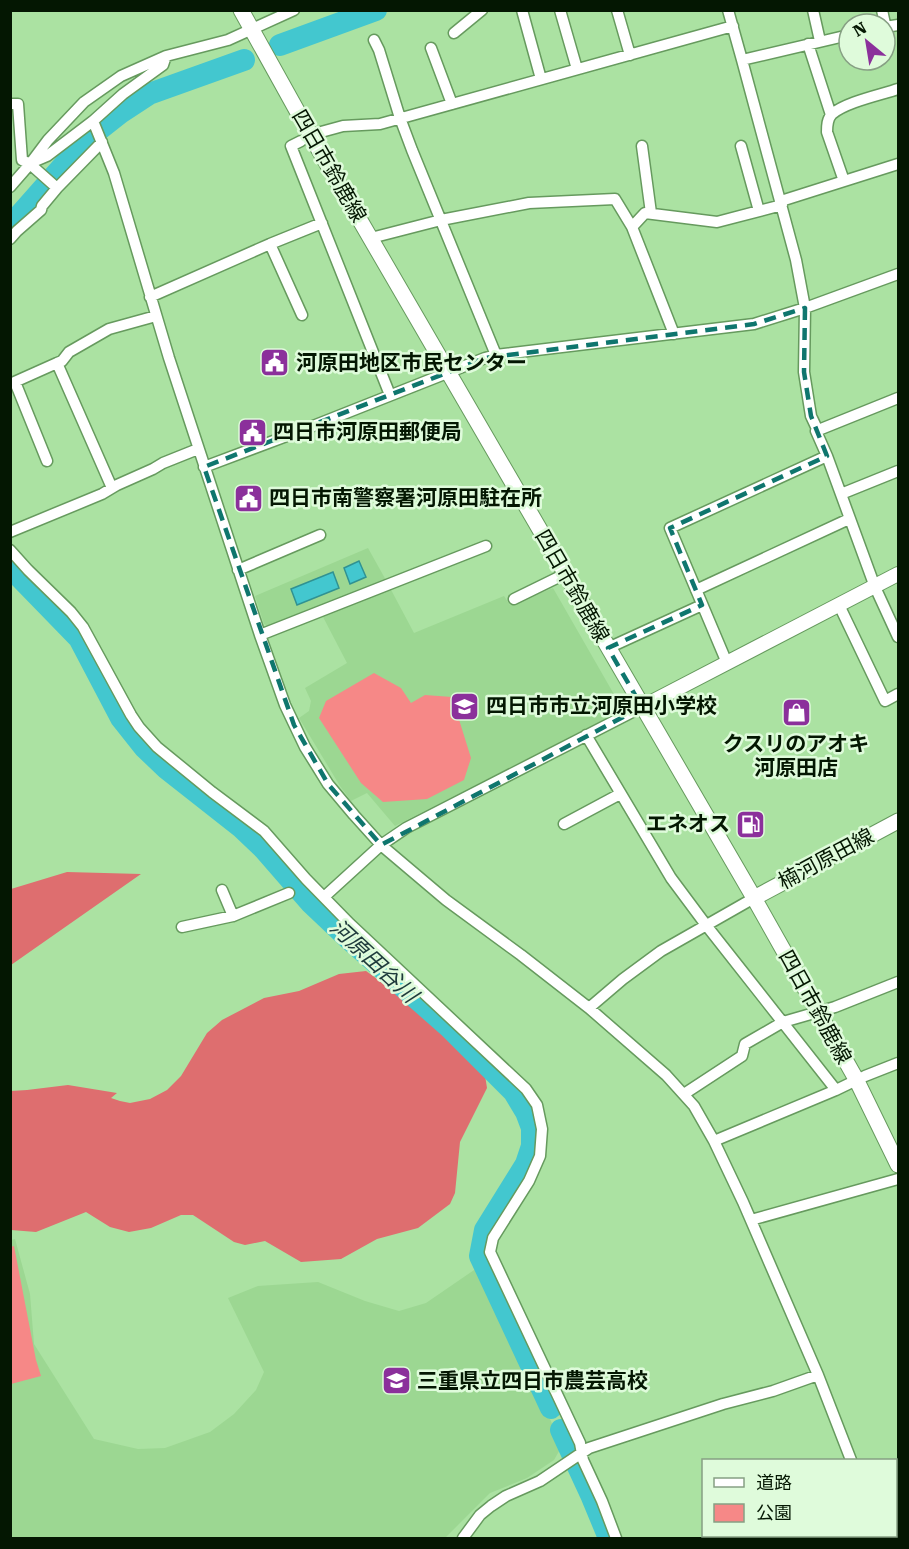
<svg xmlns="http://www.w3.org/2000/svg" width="909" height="1549" font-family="'Roboto Serif','Noto Sans JP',serif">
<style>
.built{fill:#9cd792}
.green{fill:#f68887}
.forest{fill:#de6e6f}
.water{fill:#43c7cf;stroke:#309292;stroke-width:1.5}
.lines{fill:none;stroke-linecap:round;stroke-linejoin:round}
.river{stroke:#43c7cf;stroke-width:22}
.minor-casing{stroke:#669a5e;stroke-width:13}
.tertiary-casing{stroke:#669a5e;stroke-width:16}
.secondary-casing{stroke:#669a5e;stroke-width:17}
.minor{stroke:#fff;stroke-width:10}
.tertiary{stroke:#fff;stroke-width:14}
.secondary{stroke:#fff;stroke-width:15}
.marked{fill:none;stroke:#0f766e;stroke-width:4.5;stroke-dasharray:12 8;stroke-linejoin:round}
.labels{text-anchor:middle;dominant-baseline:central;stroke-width:5;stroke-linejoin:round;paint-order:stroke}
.street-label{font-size:21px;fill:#041702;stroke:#dffbdb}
.poi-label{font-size:21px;font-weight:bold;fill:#041702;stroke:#dffbdb;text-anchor:start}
.water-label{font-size:22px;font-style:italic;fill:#1e3a3c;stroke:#dffbdb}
</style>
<rect width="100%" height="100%" fill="#abe2a2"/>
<path class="built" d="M368,548L387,582L269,627L264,624L255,596Z
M389,586L414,633L504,596L510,605L553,588L623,710L395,826L367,793L351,801L340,786L299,718L309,711L311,701L305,688L347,663L322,615Z
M15,1239L30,1294L34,1344L94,1439L138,1449L165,1448L210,1432L234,1414L256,1390L264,1372L228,1298L258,1286L318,1282L365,1301L399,1311L426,1303L477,1268L484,1277L522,1356L562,1446L554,1460L527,1478L490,1493L445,1538H11V1240Z"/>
<path class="green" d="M374,673L401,688L411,703L425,695L452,697L471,758L464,780L427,799L383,802L361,783L319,718L326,701Z
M14,1246L36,1360L41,1376L11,1384L10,1247Z"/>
<path class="forest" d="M67,872L141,874L11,965V889Z
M366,971L469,1045L484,1069L487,1088L460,1142L455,1193L450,1204L418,1228L377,1239L341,1259L301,1262L265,1241L245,1245L234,1242L193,1215H181L151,1228L129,1232L110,1227L86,1212L36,1232L11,1230V1091L27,1090L68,1085L117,1093L111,1098L120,1101L130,1103L150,1099L167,1090L181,1076L207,1033L222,1020L264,998L299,991L339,974Z"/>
<path class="water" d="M359,561L366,577L350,584L344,568Z
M333,572L339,588L297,605L291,589Z"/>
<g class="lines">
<path class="river" d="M280,45L376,10
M10,226L87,139L120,113L149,94L244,60
M10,567L79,638L121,718L144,747L166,768L241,827L264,849L311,903L349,939L449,1027L514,1092L526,1112L532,1128V1146L526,1164L485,1230L480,1256L551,1408
M561,1430L592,1497L609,1538"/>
<defs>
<path id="minor" d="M522,10L541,79
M560,10L577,69
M617,10L630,55
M728,10L742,60L796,260L805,308L804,372L811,416L818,431
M813,10L820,41
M882,10L885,24
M885,27L898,25
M454,33L482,10
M374,40L379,50L400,118L412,150L496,355
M808,44L831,115
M431,48L452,104
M742,60L849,35
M10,104H18L22,160L30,164L57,188L42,206L41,210L17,231L10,239
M93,121L114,173L169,358L260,635L285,705L305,747L328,784L354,815L381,845L446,900L521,955L589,1008L666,1075L694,1106L714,1141L743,1202L818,1375L851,1460
M321,132L343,126L380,124L733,26
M301,141L291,146L390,395
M642,146L651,213
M741,146L759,211
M33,162L47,156L93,121L123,94L163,65L166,56
M844,181L827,132C827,126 827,119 832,114C846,102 880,95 898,89
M10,187L30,164L48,140L84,102L121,76L166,56L228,40L294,10
M57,188L102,142
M781,201L898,164
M371,238L441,220L529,203L615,199L632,227
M270,244L302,315
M150,297L270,244L322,223
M674,334L632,227L645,213L717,222L782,205
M57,363L112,488
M15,382L47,461
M10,384L57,363L62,361L69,352L109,329L156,316
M898,398L816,431L827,456L875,587L898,637
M204,467L308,428L485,358L496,355L754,324L805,308L898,274
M841,494L898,471
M10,532L102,494L117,485L153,469L163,463L198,449
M10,550L28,570L71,612L83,627L131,715L139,727L157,747L212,792L264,831L306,879L350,924L526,1089L537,1105L542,1129L540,1156L529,1181L493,1238L490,1252L580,1443L583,1460L602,1501L616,1538
M238,570L320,535
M696,590L849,519
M514,599L565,574
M839,605L885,701L898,694
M260,635L486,546
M608,648L702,605
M727,663L670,528L827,456
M586,735L671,878L706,925L836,1090L865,1076L898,1063
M564,824L620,794
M222,890L233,916
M324,897L381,845L406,828L642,707
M182,927L233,916L289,893
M589,1008L623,979L661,951L754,898
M684,1094L742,1056L745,1044L783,1022L835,1007L898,982
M714,1141L836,1090
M751,1220L898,1179
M877,1536L878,1538
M463,1538L480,1515L491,1506L506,1496L540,1481L589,1448L723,1404L773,1391L818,1375"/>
<path id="tertiary" d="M642,707L898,574"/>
<path id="secondary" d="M241,10L311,136L754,898L856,1079L898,1165
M754,898L898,821"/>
</defs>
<use href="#minor" class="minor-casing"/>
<use href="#tertiary" class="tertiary-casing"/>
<use href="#secondary" class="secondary-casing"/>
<use href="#minor" class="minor"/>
<use href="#tertiary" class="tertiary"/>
<use href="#secondary" class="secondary"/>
</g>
<path class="marked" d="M805,308L804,372L811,416L827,456L670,528L702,605L608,648L642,707L381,845L328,784L294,725L204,467L485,358L754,324Z"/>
<defs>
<symbol id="civic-square" viewBox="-11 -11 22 22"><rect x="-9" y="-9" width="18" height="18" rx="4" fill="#8b309b" stroke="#dffbdb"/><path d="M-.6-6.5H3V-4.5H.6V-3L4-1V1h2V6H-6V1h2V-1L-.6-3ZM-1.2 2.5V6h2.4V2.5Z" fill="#fff"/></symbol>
<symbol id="school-square" viewBox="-11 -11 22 22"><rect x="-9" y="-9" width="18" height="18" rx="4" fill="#8b309b" stroke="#dffbdb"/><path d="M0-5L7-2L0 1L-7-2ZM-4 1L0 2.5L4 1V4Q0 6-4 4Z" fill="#fff"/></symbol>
<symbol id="shop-square" viewBox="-11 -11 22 22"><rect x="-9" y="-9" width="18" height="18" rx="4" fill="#8b309b" stroke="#dffbdb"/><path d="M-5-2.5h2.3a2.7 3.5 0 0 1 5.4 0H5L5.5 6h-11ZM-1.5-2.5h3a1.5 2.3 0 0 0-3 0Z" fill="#fff"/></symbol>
<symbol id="fuel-square" viewBox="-11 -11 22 22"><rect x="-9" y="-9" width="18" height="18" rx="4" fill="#8b309b" stroke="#dffbdb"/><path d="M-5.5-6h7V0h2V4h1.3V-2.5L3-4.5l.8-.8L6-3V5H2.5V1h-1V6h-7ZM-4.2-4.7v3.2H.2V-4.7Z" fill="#fff"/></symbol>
</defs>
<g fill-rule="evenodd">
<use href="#civic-square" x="258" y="346" width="33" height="33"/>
<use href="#civic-square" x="236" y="416" width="33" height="33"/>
<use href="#civic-square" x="232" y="482" width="33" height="33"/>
<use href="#school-square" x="448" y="690" width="33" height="33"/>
<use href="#shop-square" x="780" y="696" width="33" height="33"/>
<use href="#fuel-square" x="734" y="808" width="33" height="33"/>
<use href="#school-square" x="380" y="1364" width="33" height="33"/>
</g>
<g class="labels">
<g class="street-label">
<text transform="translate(329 166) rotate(60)">四日市鈴鹿線</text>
<text transform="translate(572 586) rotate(60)">四日市鈴鹿線</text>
<text transform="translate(826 859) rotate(-28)">楠河原田線</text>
<text transform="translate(815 1007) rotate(61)">四日市鈴鹿線</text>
</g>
<g class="poi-label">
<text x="296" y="363">河原田地区市民センター</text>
<text x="273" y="432">四日市河原田郵便局</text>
<text x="269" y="498">四日市南警察署河原田駐在所</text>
<text x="486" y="706">四日市市立河原田小学校</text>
<text x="796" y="744" text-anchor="middle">クスリのアオキ<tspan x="796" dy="24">河原田店</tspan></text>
<text x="730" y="824" text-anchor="end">エネオス</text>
<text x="417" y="1381">三重県立四日市農芸高校</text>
</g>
<g class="water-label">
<text transform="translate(374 961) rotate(43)">河原田谷川</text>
</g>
</g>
<rect width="909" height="1549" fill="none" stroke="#041702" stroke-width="24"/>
<rect x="702" y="1459" width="195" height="78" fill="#dffbdb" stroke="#87a084" stroke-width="1.5"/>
<rect x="714" y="1478" width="30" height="9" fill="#ffffff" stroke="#87a084" stroke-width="1.5"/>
<text x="756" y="1489" font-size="18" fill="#041702">道路</text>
<rect x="714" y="1504" width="30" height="18" fill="#f68887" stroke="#87a084" stroke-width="1.5"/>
<text x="756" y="1519" font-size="18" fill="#041702">公園</text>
<g transform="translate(867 42) rotate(330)"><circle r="28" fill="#dffbdb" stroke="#87a084" stroke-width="1.5"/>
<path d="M0-4.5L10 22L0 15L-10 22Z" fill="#8b309b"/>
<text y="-9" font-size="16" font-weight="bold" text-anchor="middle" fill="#041702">N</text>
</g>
</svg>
